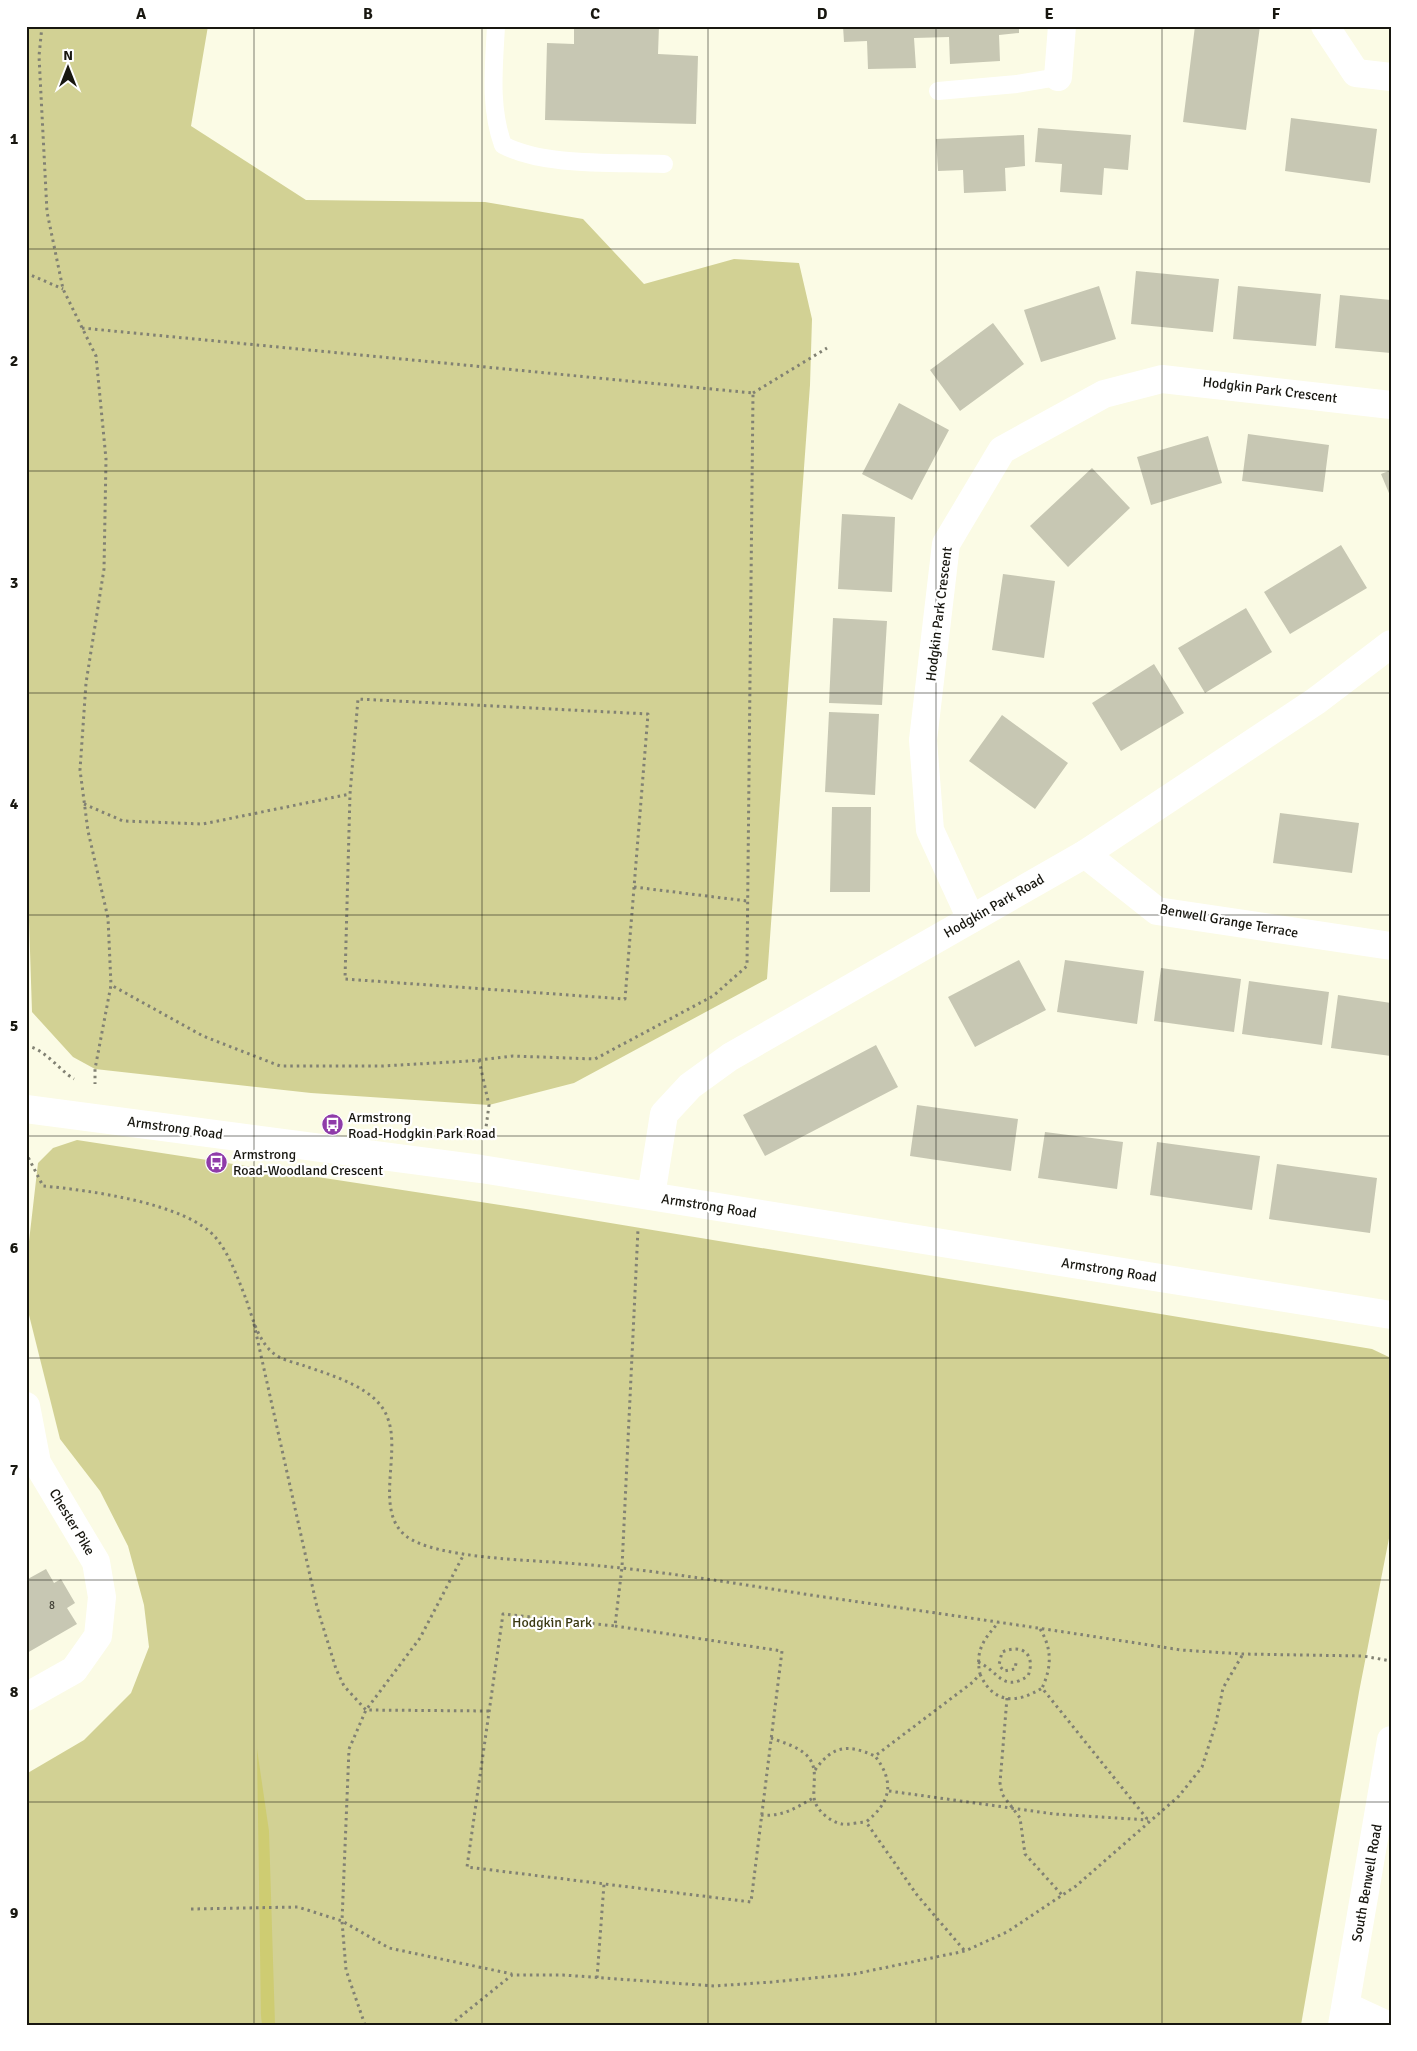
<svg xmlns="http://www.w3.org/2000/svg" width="1417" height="2051" font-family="Signika,sans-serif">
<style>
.green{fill:#d2d194}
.water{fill:#cecc72}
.building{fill:#c7c7b3}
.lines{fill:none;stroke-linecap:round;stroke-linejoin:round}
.path{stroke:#818173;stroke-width:3;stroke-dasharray:2.5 4;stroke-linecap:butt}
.service{stroke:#fff;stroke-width:18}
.minor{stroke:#fff;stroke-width:28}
.tertiary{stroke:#fff;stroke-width:28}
.grid{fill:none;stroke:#181710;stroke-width:1;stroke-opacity:0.55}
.labels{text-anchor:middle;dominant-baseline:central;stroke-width:4.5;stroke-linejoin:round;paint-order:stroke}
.number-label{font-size:11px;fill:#444339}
.street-label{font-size:14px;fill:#181710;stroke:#fff}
.poi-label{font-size:14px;fill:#181710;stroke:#fff;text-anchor:start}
.park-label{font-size:14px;fill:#3a3912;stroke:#fff}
.neatline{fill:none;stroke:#181710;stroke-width:2}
.grid-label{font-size:16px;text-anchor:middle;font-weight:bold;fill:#181710}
</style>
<rect width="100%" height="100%" fill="#fbfbe5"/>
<path class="green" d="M26,26H208L191,126L306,200L485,202L583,219L644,284L734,259L799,263L812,319L810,385L767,979L574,1083L489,1105L311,1093L95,1069L73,1057L32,1012L26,829Z
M77,1140L526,1209L1372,1349L1391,1358V1528L1359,1692L1301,2025H26V1774L84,1740L131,1693L149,1647L144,1605L128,1546L100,1491L60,1439L27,1307L28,1250L38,1163L53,1148Z"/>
<path class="water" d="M257,1749L269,1831L275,2025H262L261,2016Z"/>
<path class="building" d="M574,26H659L658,54L698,56L696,124L545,120L547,43L574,44Z
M843,26H1019V33L999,35L1000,61L950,64L949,37L914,38L916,68L868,69L867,41L844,42Z
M1195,26H1260L1246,130L1183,122Z
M1291,118L1377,129L1370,183L1285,171Z
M1038,128L1131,135L1128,170L1104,168L1102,195L1060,192L1062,164L1035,162Z
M1024,135L1025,166L1005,168L1006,191L964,193L963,170L938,171L936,139Z
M1136,271L1219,279L1213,332L1131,324Z
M1099,286L1116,339L1041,362L1024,310Z
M1238,286L1321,294L1316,346L1233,339Z
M1340,295L1391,300V353L1335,348Z
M993,323L1024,364L960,411L930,370Z
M899,403L949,430L912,500L862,474Z
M1248,434L1329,445L1323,492L1242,481Z
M1208,436L1222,483L1151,505L1137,457Z
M1092,468L1130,508L1068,567L1030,526Z
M1391,470V498L1381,474Z
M842,514L895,517L892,592L838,589Z
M1341,545L1367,588L1290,634L1264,592Z
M1003,574L1055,581L1044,658L992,650Z
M1246,608L1272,652L1205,693L1178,648Z
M833,618L887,621L882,705L829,703Z
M1154,664L1184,713L1121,751L1092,703Z
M829,712L879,714L875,795L825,792Z
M1002,715L1068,763L1035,809L969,761Z
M832,807H871L870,892H830Z
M1280,813L1359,823L1352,873L1273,863Z
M1019,960L1046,1010L975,1047L948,997Z
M1065,960L1144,971L1137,1024L1057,1012Z
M1161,968L1241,979L1234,1032L1154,1021Z
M1249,981L1329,992L1322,1045L1242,1034Z
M1338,995L1391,1003V1056L1331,1048Z
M876,1045L898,1087L765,1156L743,1115Z
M917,1105L1018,1119L1011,1171L910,1156Z
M1045,1132L1123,1142L1117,1189L1038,1178Z
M1157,1142L1260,1156L1252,1210L1150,1195Z
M1277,1164L1377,1178L1370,1233L1269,1219Z
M46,1569L54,1583L61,1579L75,1603L67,1608L77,1624L27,1653L29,1657L26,1659V1580Z"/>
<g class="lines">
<path class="path" d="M42,26L39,56L47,212L63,289L96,356L106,459L104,569L86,683L80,770L88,831L108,918L111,985L95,1069V1084
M26,273L63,289
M82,328L753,393L747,966L713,996L595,1059L513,1056L470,1061L383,1066H280L203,1036L111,985
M753,393L827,348
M84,804L123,821L203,824L350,794L358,699L648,714L625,999L345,979L350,794
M634,887L747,901
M26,1046C43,1047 59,1070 74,1079
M479,1060L489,1105L485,1135
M26,1145L27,1155L43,1186C87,1190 187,1203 216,1238C230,1255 238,1279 246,1299C253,1319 259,1346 279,1357C286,1361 297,1363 305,1366C333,1376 378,1388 388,1419C401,1454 374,1511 406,1536C434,1558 529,1560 566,1563C650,1569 733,1583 817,1596C938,1613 1060,1631 1181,1650L1243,1654L1363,1656L1391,1661
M254,1324L317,1607L336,1669L344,1686L366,1710L489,1711
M615,1626L782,1651L751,1902L467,1867L503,1614L615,1626L622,1567L638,1229
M1040,1629C1052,1648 1052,1667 1042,1688L1148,1820
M978,1662C999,1671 1002,1693 1028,1676C1036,1655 1023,1643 1002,1652L999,1665L1004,1671L1015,1669L1016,1663
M980,1674C993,1704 1017,1704 1042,1688
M1007,1698L1000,1783L1002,1794L1020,1818L1025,1854L1062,1895
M771,1738C784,1743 804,1748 811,1761C817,1772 813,1784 814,1796C814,1809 830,1822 842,1824C849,1825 859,1822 866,1822
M815,1770C833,1745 848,1744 875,1756
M889,1791L1054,1814L1148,1820
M761,1815C782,1817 796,1808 813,1798
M191,1909L298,1907L342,1921L389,1948L512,1974
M964,1950L917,1895L866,1822C891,1802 895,1782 875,1756L973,1682L980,1674C975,1650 984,1639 999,1622
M597,1978L604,1884
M365,2025L346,1970L342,1921L349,1749L366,1710L420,1638L464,1554
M450,2025L512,1975H563L714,1986L772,1982L854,1974L965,1951L1007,1932L1076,1886L1179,1796L1202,1767L1216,1723L1223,1688L1243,1654"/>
<path class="service" d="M496,26C494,66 489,106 503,145C545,167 615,162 664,164
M938,91L1017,84L1058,77"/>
<path class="minor" d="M1325,26L1356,73L1391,77
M1058,77L1062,26
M1085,854L1157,911L1391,946
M971,919L930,830L923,740L946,544L1002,450L1104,394L1162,379L1391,405
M26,1406L37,1463L96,1562L102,1597L98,1636L74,1670L26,1697
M1346,2006L1387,2025
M1342,2025L1391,1740"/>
<path class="tertiary" d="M26,1109L481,1169L1391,1315
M651,1196L664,1114L690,1086L730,1057L1085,854L1316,701L1391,644"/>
</g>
<path class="grid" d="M254,26V2025M482,26V2025M708,26V2025M936,26V2025M1162,26V2025M26,249H1391M26,471H1391M26,693H1391M26,915H1391M26,1136H1391M26,1358H1391M26,1580H1391M26,1802H1391"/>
<defs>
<symbol id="bus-disc" viewBox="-11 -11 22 22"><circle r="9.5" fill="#8f3ba9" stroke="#fff"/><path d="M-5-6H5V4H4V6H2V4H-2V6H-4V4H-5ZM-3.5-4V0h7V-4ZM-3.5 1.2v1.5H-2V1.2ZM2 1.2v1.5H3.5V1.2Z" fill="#fff"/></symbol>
</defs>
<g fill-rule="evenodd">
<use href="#bus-disc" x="320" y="1112" width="25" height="25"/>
<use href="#bus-disc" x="204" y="1150" width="25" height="25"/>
</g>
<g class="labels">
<g class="number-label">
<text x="52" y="1605">8</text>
</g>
<g class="street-label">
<text transform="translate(1270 390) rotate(7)">Hodgkin Park Crescent</text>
<text transform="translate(939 614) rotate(-83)">Hodgkin Park Crescent</text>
<text transform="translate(994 906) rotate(-30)">Hodgkin Park Road</text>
<text transform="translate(1229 921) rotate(10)">Benwell Grange Terrace</text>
<text transform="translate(175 1128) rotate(8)">Armstrong Road</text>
<text transform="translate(709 1206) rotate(9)">Armstrong Road</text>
<text transform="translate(1109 1270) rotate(9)">Armstrong Road</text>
<text transform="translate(72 1522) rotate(59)">Chester Pike</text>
<text transform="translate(1367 1883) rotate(-80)">South Benwell Road</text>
</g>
<g class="poi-label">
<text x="348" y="1117">Armstrong<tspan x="348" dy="16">Road-Hodgkin Park Road</tspan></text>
<text x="233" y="1154">Armstrong<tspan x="233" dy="16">Road-Woodland Crescent</tspan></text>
</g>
<g class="park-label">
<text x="552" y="1622">Hodgkin Park</text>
</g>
</g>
<rect width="1417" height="2051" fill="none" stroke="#ffffff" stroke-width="55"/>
<g transform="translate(68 68)" stroke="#ffffff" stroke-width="4" paint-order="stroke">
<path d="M0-4L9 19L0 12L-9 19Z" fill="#181710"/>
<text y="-8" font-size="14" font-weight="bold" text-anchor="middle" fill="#181710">N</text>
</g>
<rect x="28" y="28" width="1362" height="1996" class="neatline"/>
<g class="grid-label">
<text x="141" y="19">A</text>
<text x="368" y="19">B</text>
<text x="595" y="19">C</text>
<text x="822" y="19">D</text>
<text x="1049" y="19">E</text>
<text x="1276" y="19">F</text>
<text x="14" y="144">1</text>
<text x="14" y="366">2</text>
<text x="14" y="588">3</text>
<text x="14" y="809">4</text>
<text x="14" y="1031">5</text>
<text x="14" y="1253">6</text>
<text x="14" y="1475">7</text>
<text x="14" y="1697">8</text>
<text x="14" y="1918">9</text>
</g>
</svg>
